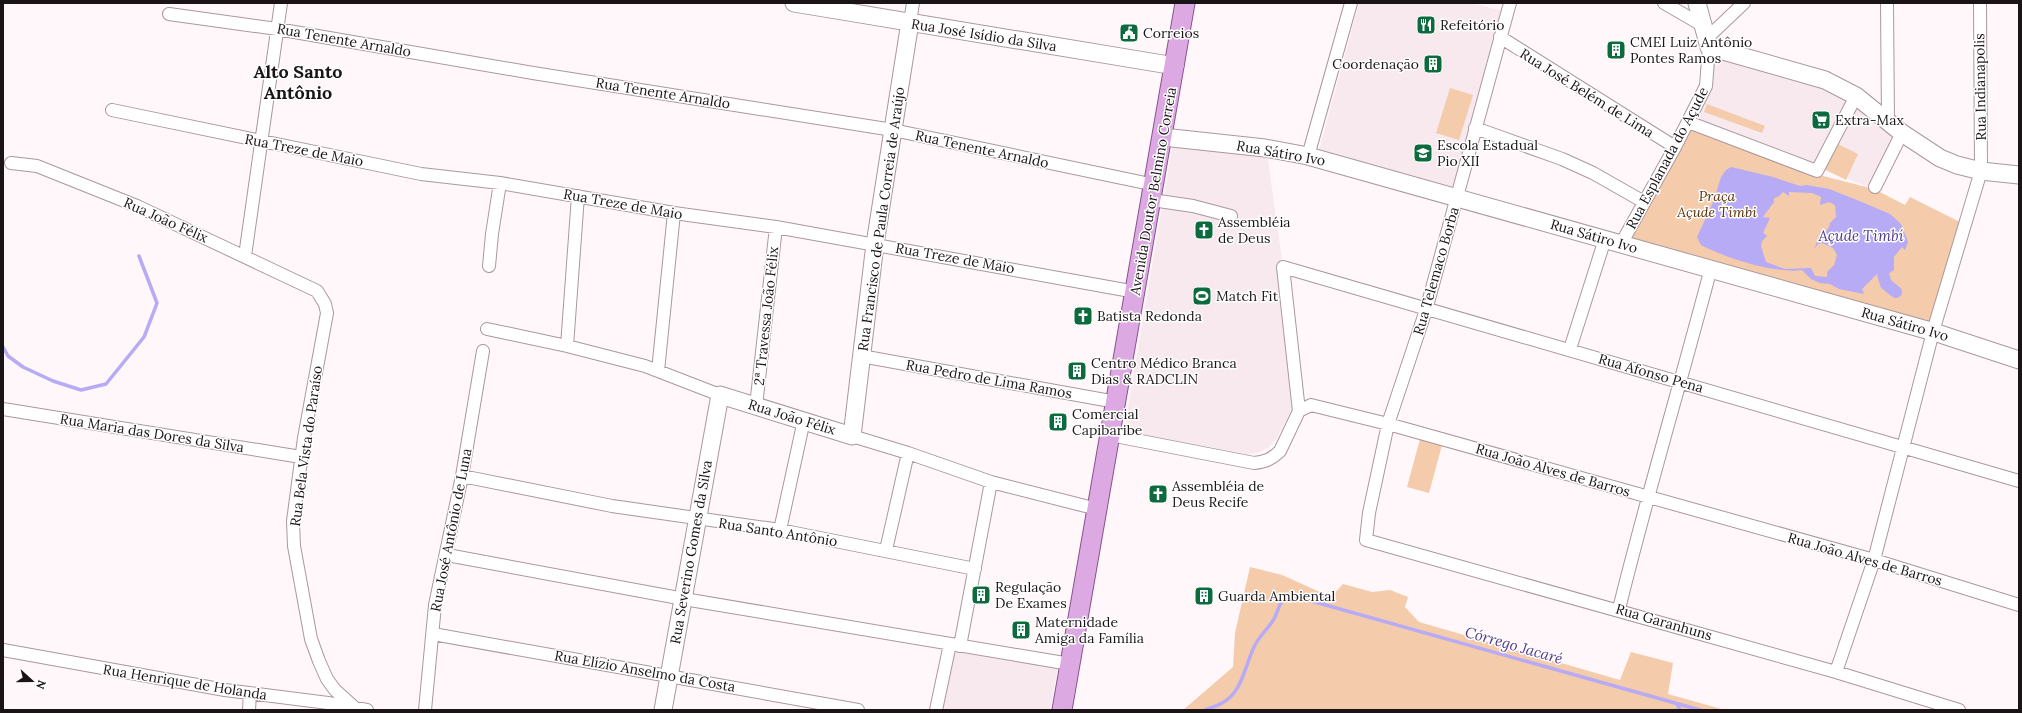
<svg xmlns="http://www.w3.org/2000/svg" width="2022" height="713" font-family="Lora,serif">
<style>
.built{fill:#f8e9ee}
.green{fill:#f4cbab}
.water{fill:#b6abf4;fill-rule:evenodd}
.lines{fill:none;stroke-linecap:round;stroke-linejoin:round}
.stream{stroke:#b6abf4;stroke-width:3.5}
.canal{stroke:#b6abf4;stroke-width:12}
.street-casing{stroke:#aa989e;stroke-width:14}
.secondary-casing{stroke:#aa989e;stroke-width:19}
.primary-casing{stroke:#8a508f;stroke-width:21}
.street{stroke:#fff;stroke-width:12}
.secondary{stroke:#fff;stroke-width:17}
.primary{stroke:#dda9e3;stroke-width:19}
.labels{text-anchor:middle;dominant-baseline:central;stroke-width:3;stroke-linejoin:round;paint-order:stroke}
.poi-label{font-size:14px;fill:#1a1416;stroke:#fff;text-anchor:start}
.street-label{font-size:14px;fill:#1a1416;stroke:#fff}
.park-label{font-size:14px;font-style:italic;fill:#5a3004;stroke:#fff}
.water-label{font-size:15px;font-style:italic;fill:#503b8f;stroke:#fff}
.district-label{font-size:18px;font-weight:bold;fill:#1a1416;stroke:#fff}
</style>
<rect width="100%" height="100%" fill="#fff7f9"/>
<path class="built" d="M1359,3H1472L1502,11L1453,187L1319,150Z
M1713,54L1814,81L1847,100L1895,138L1871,188L1694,119Z
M1173,142L1267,153L1283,267L1298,397L1277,438L1268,448L1257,453L1248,454L1124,431Z
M951,651L1058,665L1050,710H940Z"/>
<path class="green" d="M1450,88L1473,95L1459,140L1436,133Z
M1707,104L1765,126L1762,133L1704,112Z
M1690,128L1788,167L1874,189L1905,205L1910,197L1964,224L1934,328L1628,241Z
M1836,143L1858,154L1846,180L1824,169Z
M1420,439L1442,445L1429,493L1407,487Z
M1250,567L1282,575L1331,597L1343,584L1372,592L1390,590L1408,597L1405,607L1419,622L1620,680L1631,652L1673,663L1668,694L1725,710H1183L1233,667L1235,633Z"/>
<path class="water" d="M1731,167L1773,177L1800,186L1807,185L1829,189L1857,200L1890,214L1901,224L1908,242L1905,250L1902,247L1894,257V270L1886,275L1877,274L1862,289L1864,294L1839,289L1830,284L1820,283L1811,279L1802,270C1774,274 1726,258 1701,245L1697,237L1714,200L1721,177L1726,170ZM1783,192L1789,196V192L1812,193L1821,197L1820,205L1829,202L1835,205L1836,217L1830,223L1829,227L1825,233L1822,229L1814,249L1818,244L1822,243L1833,248L1837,255L1834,265L1827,272V277L1815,276L1811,268L1785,269L1766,262L1761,246L1762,241L1767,236L1763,233L1770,218L1763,217L1774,202V198L1778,197Z"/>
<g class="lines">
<path class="stream" d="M3,347L8,356L23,367L53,381L81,390L106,384L144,337L157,303L139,256
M1677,704L1680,710
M1205,710C1210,708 1217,706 1222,703C1243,692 1245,664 1255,645C1260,635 1270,627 1275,617C1281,604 1277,605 1290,595L1700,710"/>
<path class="canal" d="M1883,274L1886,284L1896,292"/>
<defs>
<path id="street" d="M1510,3L1426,310L1388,424L1369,513L1366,540L1836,672L1959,710
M1664,3L1702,25
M1887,3L1888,122
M169,14L277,29L533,73L893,130L1155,185
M910,22L913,3
M1500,37L1675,147
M1706,39L1744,3
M112,110L421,174L500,183L674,213L776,227L1136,292
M1688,122L1817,171L1856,96
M1475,128L1562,159L1593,173L1644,202
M1308,156L1351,3
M11,163L37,166L137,206L317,291L325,304L327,313L304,438L293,521L294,546L311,639L319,661L327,679L335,690L355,708
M1875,187L1902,133
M1152,200L1193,206L1231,216
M1621,244L1675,147L1706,86L1709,47
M245,256L281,3
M489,266L492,234L500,183
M487,329L567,346L645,366L720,395
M567,346L578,196
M1570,349L1605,239
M861,356L1116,402
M658,371L674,213
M756,406L776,227
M3,409L301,457
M1299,411L1283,267L2019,481
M1110,435L1254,463C1265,462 1272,459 1280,451L1299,411L1311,405L1388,424L1874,560L2019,605
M852,436L908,453L991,482L1097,509
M462,476L612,506L780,530L975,569
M780,530L804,420
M886,550L908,453
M447,555L684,599L1070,664
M1619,609C1647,495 1681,382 1711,268
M433,634L858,710
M960,646L991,482
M3,650L225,690L328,703L367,710
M1836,672L1874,560L1934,328L1981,171L1980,3
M249,710L250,693
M425,710L435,605L462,476L483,351
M936,710L950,644"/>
<path id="secondary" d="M794,3L1175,66
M1697,3L1709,47L1825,80L1856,96L1902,133L1940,158L1957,165L1981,171L2019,175
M1163,137L1265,148L1308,156L1934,332L2019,360
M663,710L720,395L852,436L875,244L910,22"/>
<path id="primary" d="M1062,710L1185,3"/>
</defs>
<use href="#street" class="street-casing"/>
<use href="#secondary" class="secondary-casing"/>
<use href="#primary" class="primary-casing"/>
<use href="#street" class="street"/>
<use href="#secondary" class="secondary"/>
<use href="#primary" class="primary"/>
</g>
<defs>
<symbol id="restaurant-square" viewBox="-11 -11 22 22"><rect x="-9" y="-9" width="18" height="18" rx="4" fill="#0b6b3f" stroke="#fff"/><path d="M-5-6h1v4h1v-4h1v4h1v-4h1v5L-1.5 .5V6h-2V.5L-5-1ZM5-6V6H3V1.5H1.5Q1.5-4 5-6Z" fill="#fff"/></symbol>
<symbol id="civic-square" viewBox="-11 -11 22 22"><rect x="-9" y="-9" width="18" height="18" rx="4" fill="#0b6b3f" stroke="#fff"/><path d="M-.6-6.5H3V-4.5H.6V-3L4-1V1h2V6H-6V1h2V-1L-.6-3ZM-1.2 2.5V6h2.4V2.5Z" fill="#fff"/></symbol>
<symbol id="building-square" viewBox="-11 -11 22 22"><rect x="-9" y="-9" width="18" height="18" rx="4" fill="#0b6b3f" stroke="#fff"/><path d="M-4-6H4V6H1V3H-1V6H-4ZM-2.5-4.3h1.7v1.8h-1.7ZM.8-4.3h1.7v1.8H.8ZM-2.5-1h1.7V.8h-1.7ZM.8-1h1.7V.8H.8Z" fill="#fff"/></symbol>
<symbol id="supermarket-square" viewBox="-11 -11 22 22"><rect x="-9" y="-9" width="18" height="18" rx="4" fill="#0b6b3f" stroke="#fff"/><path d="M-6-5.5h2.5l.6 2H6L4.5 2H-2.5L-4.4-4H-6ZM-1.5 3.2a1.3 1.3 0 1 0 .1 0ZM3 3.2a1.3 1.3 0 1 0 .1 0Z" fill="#fff"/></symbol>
<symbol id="school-square" viewBox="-11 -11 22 22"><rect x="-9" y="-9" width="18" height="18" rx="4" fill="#0b6b3f" stroke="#fff"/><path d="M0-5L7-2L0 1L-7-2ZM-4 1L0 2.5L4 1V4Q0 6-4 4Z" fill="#fff"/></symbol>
<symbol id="church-square" viewBox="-11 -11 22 22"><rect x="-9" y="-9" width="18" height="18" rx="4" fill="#0b6b3f" stroke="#fff"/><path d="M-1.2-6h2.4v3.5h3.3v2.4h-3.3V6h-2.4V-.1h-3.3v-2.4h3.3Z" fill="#fff"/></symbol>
<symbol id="stadium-square" viewBox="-11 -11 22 22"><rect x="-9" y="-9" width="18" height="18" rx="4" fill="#0b6b3f" stroke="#fff"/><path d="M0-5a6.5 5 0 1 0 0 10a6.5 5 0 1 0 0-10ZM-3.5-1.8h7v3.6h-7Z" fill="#fff"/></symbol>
</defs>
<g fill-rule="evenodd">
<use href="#restaurant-square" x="1415" y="14" width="22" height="22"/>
<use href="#civic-square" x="1118" y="22" width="22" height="22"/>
<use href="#building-square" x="1605" y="39" width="22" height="22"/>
<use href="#building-square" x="1422" y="53" width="22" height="22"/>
<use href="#supermarket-square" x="1810" y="109" width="22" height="22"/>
<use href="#school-square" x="1412" y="142" width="22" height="22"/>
<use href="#church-square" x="1193" y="219" width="22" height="22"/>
<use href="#stadium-square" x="1191" y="285" width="22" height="22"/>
<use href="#church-square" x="1072" y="305" width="22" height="22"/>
<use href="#building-square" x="1066" y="360" width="22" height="22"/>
<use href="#building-square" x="1047" y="411" width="22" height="22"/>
<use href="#church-square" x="1147" y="483" width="22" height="22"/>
<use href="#building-square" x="970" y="584" width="22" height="22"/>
<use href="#building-square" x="1193" y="585" width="22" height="22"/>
<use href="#building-square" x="1010" y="619" width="22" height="22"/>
</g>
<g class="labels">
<g class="poi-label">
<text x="1440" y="25">Refeitório</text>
<text x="1143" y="33">Correios</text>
<text x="1630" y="42">CMEI Luiz Antônio<tspan x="1630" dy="16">Pontes Ramos</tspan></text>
<text x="1419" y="64" text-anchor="end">Coordenação</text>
<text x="1835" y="120">Extra-Max</text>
<text x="1437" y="145">Escola Estadual<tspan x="1437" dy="16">Pio XII</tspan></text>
<text x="1218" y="222">Assembléia<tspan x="1218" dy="16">de Deus</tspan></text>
<text x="1216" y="296">Match Fit</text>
<text x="1097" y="316">Batista Redonda</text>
<text x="1091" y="363">Centro Médico Branca<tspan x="1091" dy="16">Dias &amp; RADCLIN</tspan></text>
<text x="1072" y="414">Comercial<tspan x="1072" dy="16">Capibaribe</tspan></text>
<text x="1172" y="486">Assembléia de<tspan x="1172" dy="16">Deus Recife</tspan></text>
<text x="995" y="587">Regulação<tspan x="995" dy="16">De Exames</tspan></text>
<text x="1218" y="596">Guarda Ambiental</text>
<text x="1035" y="622">Maternidade<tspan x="1035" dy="16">Amiga da Família</tspan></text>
</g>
<g class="street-label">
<text transform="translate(984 35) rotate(9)">Rua José Isídio da Silva</text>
<text transform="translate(344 40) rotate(10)">Rua Tenente Arnaldo</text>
<text transform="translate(1980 87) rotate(-91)">Rua Indianapolis</text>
<text transform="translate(663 93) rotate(9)">Rua Tenente Arnaldo</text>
<text transform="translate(1587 93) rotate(32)">Rua José Belém de Lima</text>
<text transform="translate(982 149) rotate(12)">Rua Tenente Arnaldo</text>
<text transform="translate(304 150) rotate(11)">Rua Treze de Maio</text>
<text transform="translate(1281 153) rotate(10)">Rua Sátiro Ivo</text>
<text transform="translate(1667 158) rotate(-62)">Rua Esplanada do Açude</text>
<text transform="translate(1153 191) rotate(-80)">Avenida Doutor Belmino Correia</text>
<text transform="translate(623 204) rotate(10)">Rua Treze de Maio</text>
<text transform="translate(881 219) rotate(-82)">Rua Francisco de Paula Correia de Araújo</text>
<text transform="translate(166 220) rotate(24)">Rua João Félix</text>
<text transform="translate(1594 236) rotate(16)">Rua Sátiro Ivo</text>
<text transform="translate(955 258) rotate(10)">Rua Treze de Maio</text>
<text transform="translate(1436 271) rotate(-74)">Rua Telemaco Borba</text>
<text transform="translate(766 316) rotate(-84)">2ª Travessa João Félix</text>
<text transform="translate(1905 324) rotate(16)">Rua Sátiro Ivo</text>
<text transform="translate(1651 373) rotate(16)">Rua Afonso Pena</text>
<text transform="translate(989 379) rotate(10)">Rua Pedro de Lima Ramos</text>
<text transform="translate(792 417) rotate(17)">Rua João Félix</text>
<text transform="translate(152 433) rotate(9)">Rua Maria das Dores da Silva</text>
<text transform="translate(306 446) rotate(-82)">Rua Bela Vista do Paraíso</text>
<text transform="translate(1553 470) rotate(16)">Rua João Alves de Barros</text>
<text transform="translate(451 530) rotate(-79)">Rua José Antônio de Luna</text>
<text transform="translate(778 532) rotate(9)">Rua Santo Antônio</text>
<text transform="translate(691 552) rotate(-80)">Rua Severino Gomes da Silva</text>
<text transform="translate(1865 559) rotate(16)">Rua João Alves de Barros</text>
<text transform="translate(1664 622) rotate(16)">Rua Garanhuns</text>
<text transform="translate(645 671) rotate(10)">Rua Elízio Anselmo da Costa</text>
<text transform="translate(185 682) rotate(9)">Rua Henrique de Holanda</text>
</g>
<g class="park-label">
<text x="1717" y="196">Praça<tspan x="1717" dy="16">Açude Timbi</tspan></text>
</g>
<g class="water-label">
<text x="1861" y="235">Açude Timbí</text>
<text transform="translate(1514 645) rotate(16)">Córrego Jacaré</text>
</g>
<g class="district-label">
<text x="298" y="71">Alto Santo<tspan x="298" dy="21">Antônio</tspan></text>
</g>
</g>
<rect width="2022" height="713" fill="none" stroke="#1a1416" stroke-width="8"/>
<g transform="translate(32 681) rotate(111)" stroke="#ffffff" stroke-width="3" paint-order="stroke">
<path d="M0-3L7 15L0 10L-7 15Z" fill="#1a1416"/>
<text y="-6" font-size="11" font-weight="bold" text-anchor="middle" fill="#1a1416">N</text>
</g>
</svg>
